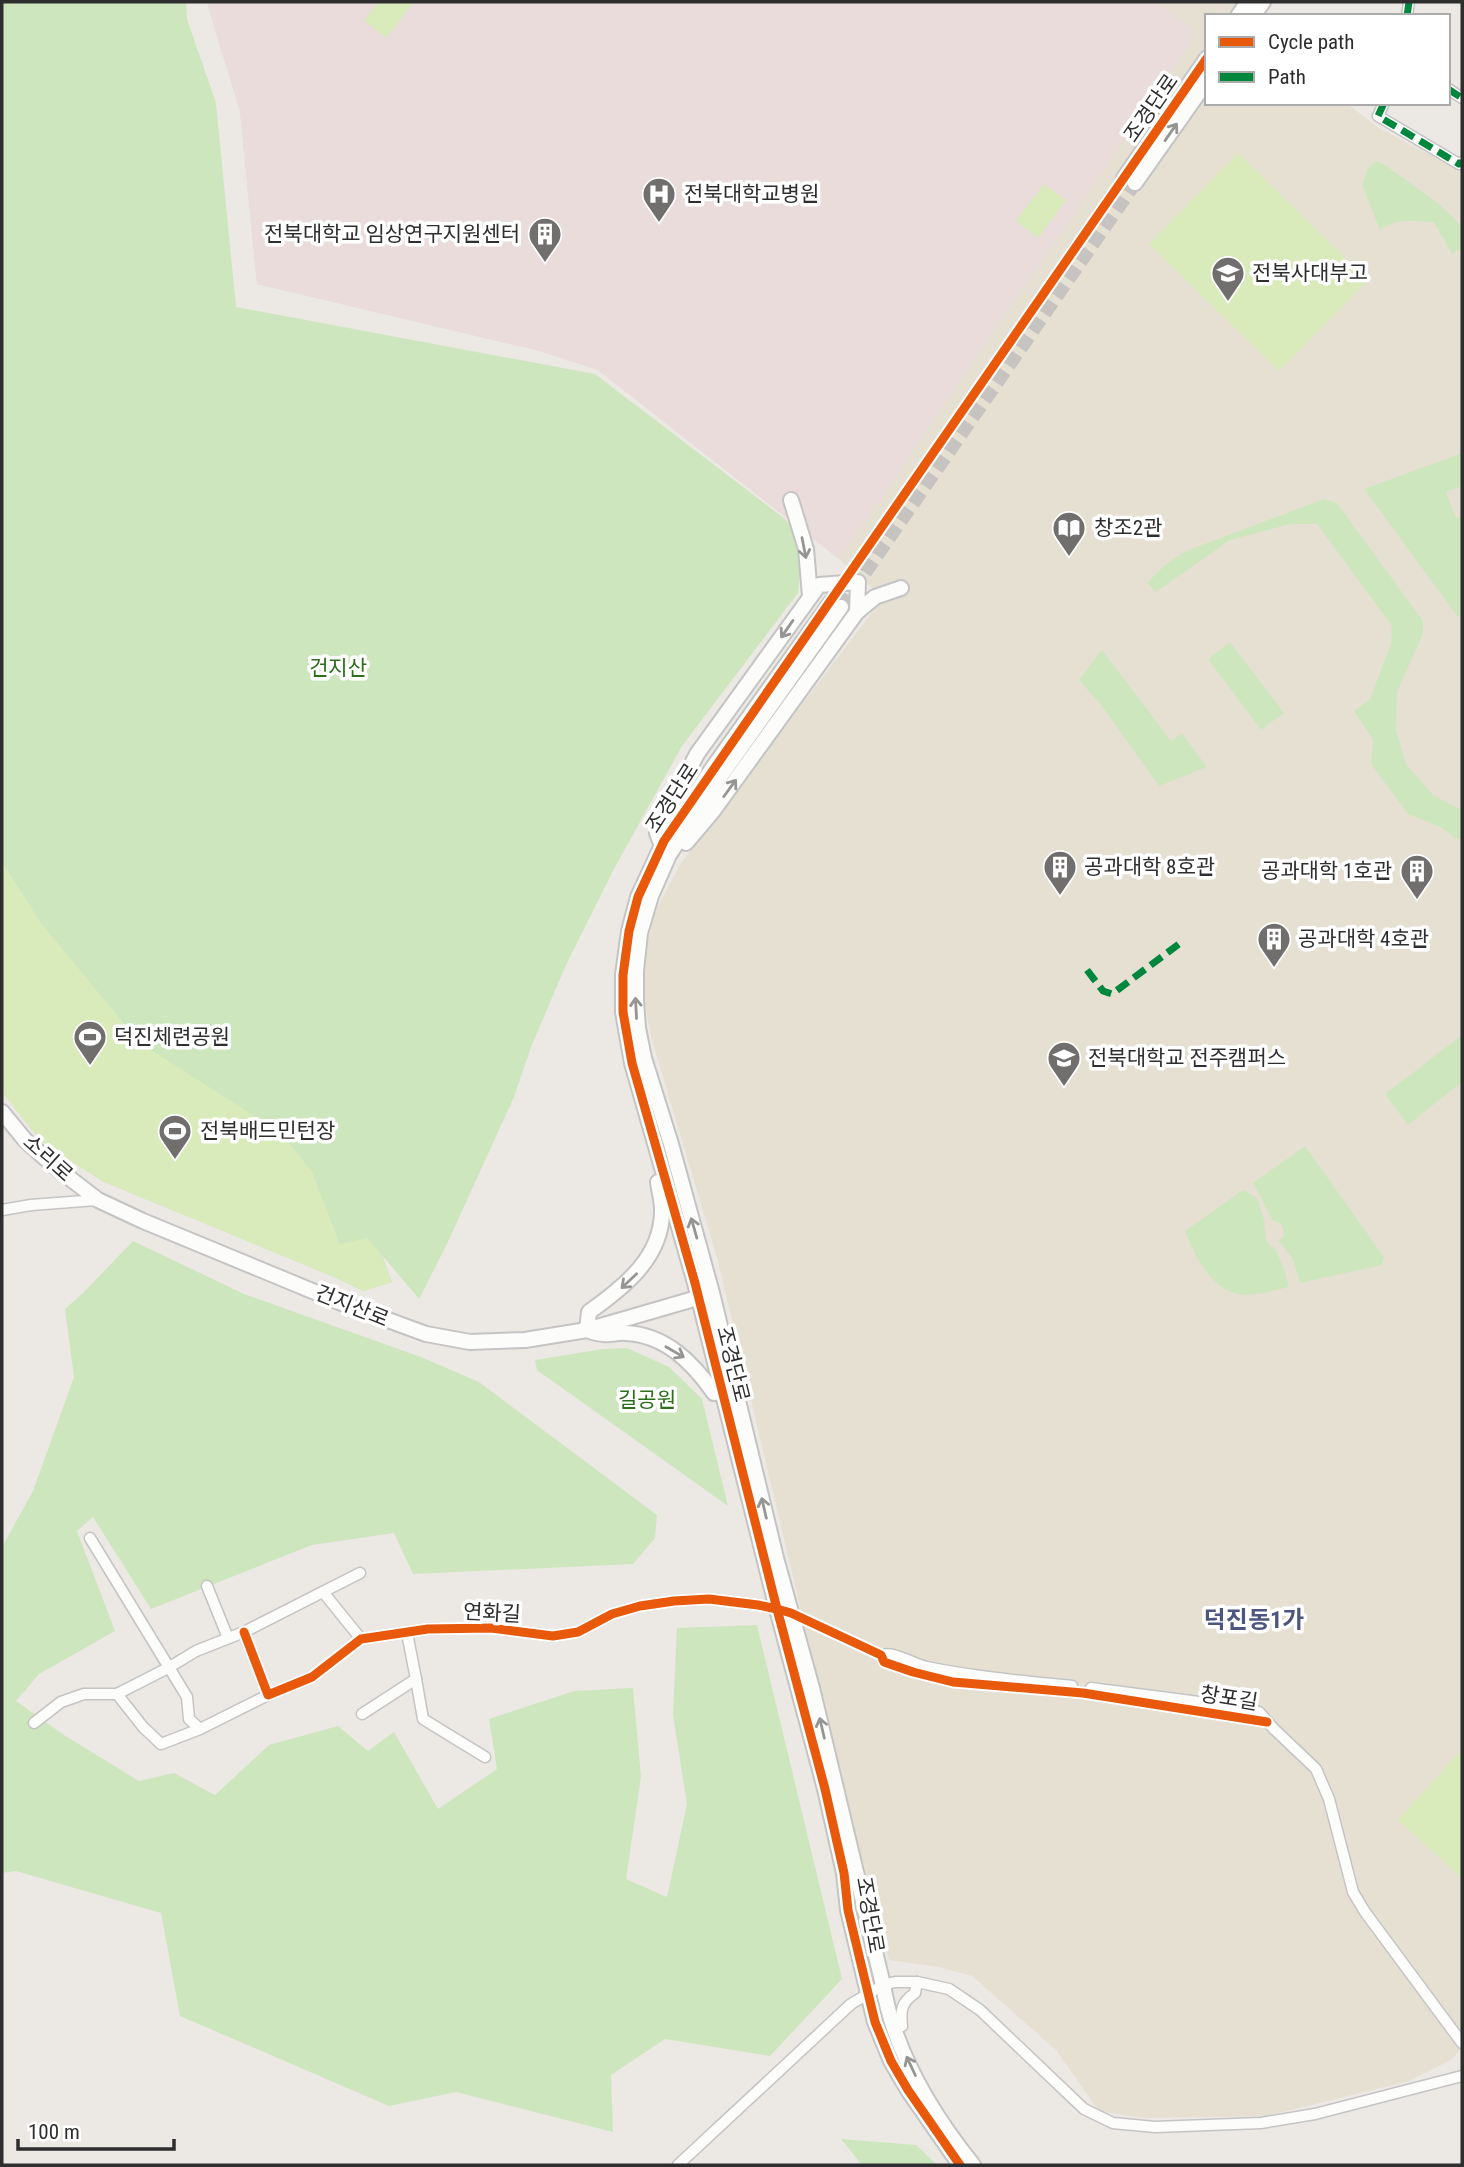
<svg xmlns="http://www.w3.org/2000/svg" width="1464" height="2167" font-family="'Roboto Condensed','Noto Sans KR',sans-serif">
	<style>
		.education { fill: #e6e0d3 }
		.medical { fill: #e9dcdb }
		.green { fill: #cee6be }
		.pitch { fill: #d9eabb }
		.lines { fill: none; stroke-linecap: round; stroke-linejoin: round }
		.secondary-tunnel { stroke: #c6c3c0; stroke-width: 14; stroke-dasharray: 14 7; stroke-linecap: butt }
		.street-casing { stroke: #c5c4c5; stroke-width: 13 }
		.secondary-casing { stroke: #c5c4c5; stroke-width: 18 }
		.street { stroke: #fcfcfb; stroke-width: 10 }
		.secondary { stroke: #fcfcfb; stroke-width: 14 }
		.quiet { stroke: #00873e; stroke-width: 7; stroke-dasharray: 14 7; stroke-linecap: butt }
		.cycleway-casing { stroke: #fff; stroke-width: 13 }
		.cycleway { stroke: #e8590c; stroke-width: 9 }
		.oneway { stroke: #959594 }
		.labels { text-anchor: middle; stroke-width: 7; stroke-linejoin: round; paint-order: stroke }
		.street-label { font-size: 21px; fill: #2e2e2e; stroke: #fff }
		.poi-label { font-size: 21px; fill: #2e2e2e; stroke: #fff; text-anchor: start }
		.park-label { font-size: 21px; fill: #2c6e1b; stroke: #fff }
		.quarter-label { font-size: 24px; font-weight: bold; fill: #4d5680; stroke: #fff }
	</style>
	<rect width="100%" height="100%" fill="#ece8e4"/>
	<path class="education" d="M 208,2 L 1246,2 L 1252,16 L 1207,16 L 1207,103 L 1346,103 L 1379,128 L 1458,170 L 1462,169 L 1462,2048 L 1451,2060 L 1409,2081 L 1266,2116 L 1142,2118 L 1099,2111 L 1056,2050 L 972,1976 L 939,1967 L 889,1960 L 840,1775 L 718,1261 L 652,1040 L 643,996 L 643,961 L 656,910 L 681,863 L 883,598 L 839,559 L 598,370 L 540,351 L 257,284 L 240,111 L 209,10 Z"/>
	<path class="medical" d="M 208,2 L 1158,2 L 1192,29 L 1193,39 L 839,559 L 598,370 L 540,351 L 257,284 L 240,111 L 209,10 Z"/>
	<g class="green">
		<path d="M 2,2 L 186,2 L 187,19 L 216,103 L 236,307 L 595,374 L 785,519 L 798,537 L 801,562 L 798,593 L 682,746 L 615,867 L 566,965 L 531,1047 L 514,1097 L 446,1246 L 419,1299 L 382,1255 L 392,1282 L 363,1291 L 334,1277 L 102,1181 L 41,1141 L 2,1092 Z"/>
		<path d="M 1376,161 L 1382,163 C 1409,183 1440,201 1462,227 L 1462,248 L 1452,254 L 1434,222 C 1412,221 1399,217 1380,230 L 1362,185 L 1368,168 Z"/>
		<path d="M 1462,453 L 1462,486 L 1446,492 L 1456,518 L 1462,516 L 1462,615 L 1458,617 L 1364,489 Z"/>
		<path d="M 1324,499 L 1337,503 L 1423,621 L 1423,634 L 1397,692 L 1396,730 L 1406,764 L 1433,795 L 1462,810 L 1462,840 L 1455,838 L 1442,828 L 1408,814 L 1371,764 L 1373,740 L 1354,711 L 1370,699 L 1391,644 L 1392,626 L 1317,524 L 1291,524 L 1230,540 L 1156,592 L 1147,583 L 1165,565 L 1186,551 Z"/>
		<path d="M 1230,642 L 1284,713 L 1261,730 L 1208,659 Z"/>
		<path d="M 1102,650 L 1171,741 L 1182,733 L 1207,767 L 1159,786 L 1102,706 L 1079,680 Z"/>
		<path d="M 1462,1035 L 1462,1082 L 1408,1125 L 1385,1094 Z"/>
		<path d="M 1305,1146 L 1384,1257 L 1382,1265 L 1300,1283 L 1293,1259 L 1278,1240 L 1283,1237 L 1284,1233 L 1281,1224 L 1273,1221 L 1253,1183 Z"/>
		<path d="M 1243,1190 L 1257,1198 L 1263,1216 L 1267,1242 L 1276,1250 L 1285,1272 L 1289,1287 C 1275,1290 1260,1295 1245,1295 C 1213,1294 1195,1257 1185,1231 Z"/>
		<path d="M 133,1241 L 244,1294 L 421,1357 L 479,1382 L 657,1515 L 655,1538 L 633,1564 L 413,1574 L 394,1533 L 312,1545 L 151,1609 L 93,1517 L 77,1531 L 115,1631 L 39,1674 L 16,1701 L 64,1735 L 139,1781 L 174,1773 L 215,1795 L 269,1745 L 338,1726 L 368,1751 L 394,1732 L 438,1809 L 497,1769 L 489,1719 L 574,1691 L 633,1688 L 641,1777 L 626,1879 L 667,1897 L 687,1804 L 673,1715 L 677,1628 L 757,1625 L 842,1979 L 770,2056 L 665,2039 L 611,2075 L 613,2132 L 456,2092 L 389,2106 L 180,2016 L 161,1913 L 16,1871 L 2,1873 L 2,1547 L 33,1491 L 74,1377 L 65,1309 L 84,1292 Z"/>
		<path d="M 627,1348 L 669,1367 L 702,1399 L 728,1506 L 537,1370 L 535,1360 L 603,1349 Z"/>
		<path d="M 841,2139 L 916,2145 L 937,2165 L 862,2165 Z"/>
	</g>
	<g class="pitch">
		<path d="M 379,2 L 414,2 L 386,38 L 364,21 Z"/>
		<path d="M 1238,153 L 1368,280 L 1279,371 L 1149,244 Z"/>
		<path d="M 1044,184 L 1066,200 L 1038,238 L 1016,221 Z"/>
		<path d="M 2,862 L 41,923 L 140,1043 L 281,1133 L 312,1172 L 340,1244 L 367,1238 L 380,1253 L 392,1282 L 363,1291 L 334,1277 L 102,1181 L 41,1141 L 2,1092 Z"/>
		<path d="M 1462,1749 L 1462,1878 L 1398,1820 Z"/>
	</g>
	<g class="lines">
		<g class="secondary-tunnel">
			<path d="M 832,601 L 1124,178"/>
			<path d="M 841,607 L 1135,183"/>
		</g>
		<defs>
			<g id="street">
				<path d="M 1407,16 L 1409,2"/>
				<path d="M 1448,89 L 1462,98"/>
				<path d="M 1384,103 L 1378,116 L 1459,164 L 1462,162"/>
				<path d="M 2,1210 L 31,1205 L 97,1200"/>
				<path d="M 90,1538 L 187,1697 L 189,1719 L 200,1729"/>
				<path d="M 207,1586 L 228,1638"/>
				<path d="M 323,1592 L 361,1639"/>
				<path d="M 244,1632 L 268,1695 L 312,1677 L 361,1639 L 428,1629 L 491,1628 L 553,1636 L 578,1632 L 612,1614 L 640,1606 L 674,1601 L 709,1599 L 758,1605 L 777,1609 L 791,1613 L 881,1655 L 884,1662 L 913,1672 L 953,1682 L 1083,1693 L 1267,1722"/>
				<path d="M 881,1655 C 896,1651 912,1664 927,1667 C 975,1677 1024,1681 1072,1686"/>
				<path d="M 416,1679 L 423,1719 L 485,1757"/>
				<path d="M 1091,1688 L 1245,1708 L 1259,1712 L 1274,1729 L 1316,1769 L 1329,1799 L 1353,1892 L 1365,1912 L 1462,2043"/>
				<path d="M 117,1694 L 168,1668 L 196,1651 L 244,1632 L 360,1573"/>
				<path d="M 362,1714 L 416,1679 L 407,1633"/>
				<path d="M 34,1723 L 61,1702 L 84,1694 L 117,1694 L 143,1727 L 161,1744 L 200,1729 L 268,1695"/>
				<path d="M 894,2030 L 902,2026 C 900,2010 902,2002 915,1993 L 917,1982"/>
				<path d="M 678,2165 L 851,2004 L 883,1985 L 895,1982 L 917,1982 L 949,1989 L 980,2010 L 1084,2109 L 1113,2123 L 1155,2127 L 1261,2123 L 1315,2114 L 1462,2076"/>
			</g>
			<g id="secondary">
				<path d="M 1238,16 L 1248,2"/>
				<path d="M 1253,16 L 1263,2"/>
				<path d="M 1124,178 L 1207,58"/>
				<path d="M 1135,183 L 1207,81"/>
				<path d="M 791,500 L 806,549 L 810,596"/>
				<path d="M 832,601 L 714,766 L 664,841 L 638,897 L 629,931 L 623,975 L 623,1012 L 632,1063 L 695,1283 L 777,1609 L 825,1789 L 844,1873 L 848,1910 L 875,2022 L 891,2061 L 908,2090 L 960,2165"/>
				<path d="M 841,607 L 720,777 L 669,855 L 651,896 L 640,933 L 636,971 L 636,1001 L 638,1028 L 644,1058 L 671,1144 L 712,1293 L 776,1558 L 812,1688 L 883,1985 C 894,2051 932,2114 973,2165"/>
				<path d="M 686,843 L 713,811 L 857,612 L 875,597 L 901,588"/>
				<path d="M 662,846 L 657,833 L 697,754 L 819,585 L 858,582 L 857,612"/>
				<path d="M 2,1112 L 25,1140 L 54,1166 L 98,1200 L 143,1221 L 339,1302 L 426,1334 L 470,1342 L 525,1340 L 587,1330 L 704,1296"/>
				<path d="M 658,1182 C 659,1191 662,1200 662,1209 C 663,1257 624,1287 589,1312 L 587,1330 C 592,1332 598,1334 604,1334 C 611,1335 618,1332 626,1333 C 666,1335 693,1363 714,1393 L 722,1391"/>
			</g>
		</defs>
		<use href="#street" class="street-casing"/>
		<use href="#secondary" class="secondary-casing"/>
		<use href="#street" class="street"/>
		<use href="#secondary" class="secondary"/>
		<g class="quiet">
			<path d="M 1407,16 L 1409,2"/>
			<path d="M 1448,89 L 1462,98"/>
			<path d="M 1384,103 L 1378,116 L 1459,164 L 1462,162"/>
			<path d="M 1087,970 L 1103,991 L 1112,994 L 1183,941"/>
		</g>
		<defs>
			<g id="cycleway">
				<path d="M 244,1632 L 268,1695 L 312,1677 L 361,1639 L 428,1629 L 491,1628 L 553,1636 L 578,1632 L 612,1614 L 640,1606 L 674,1601 L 709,1599 L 758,1605 L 777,1609 L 791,1613 L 881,1655 L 884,1662 L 913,1672 L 953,1682 L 1083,1693 L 1267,1722"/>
				<path d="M 960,2165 L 908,2090 L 891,2061 L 875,2022 L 848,1910 L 844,1873 L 825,1789 L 777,1609 L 695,1283 L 632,1063 L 623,1012 L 623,975 L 629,931 L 638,897 L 664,841 L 1207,58"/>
			</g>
		</defs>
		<use href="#cycleway" class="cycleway-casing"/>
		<use href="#cycleway" class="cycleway"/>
	</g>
	<defs><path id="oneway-shaft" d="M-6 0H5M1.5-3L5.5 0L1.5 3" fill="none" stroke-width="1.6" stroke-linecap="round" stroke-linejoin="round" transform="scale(1.75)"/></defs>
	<g class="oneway">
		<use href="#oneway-shaft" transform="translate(1171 132) rotate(-55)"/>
		<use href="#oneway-shaft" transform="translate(804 548) rotate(79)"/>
		<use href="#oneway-shaft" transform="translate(787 629) rotate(125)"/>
		<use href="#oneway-shaft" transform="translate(730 788) rotate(-54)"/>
		<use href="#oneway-shaft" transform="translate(636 1008) rotate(-93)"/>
		<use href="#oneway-shaft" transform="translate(694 1228) rotate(-106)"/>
		<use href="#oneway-shaft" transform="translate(629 1281) rotate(137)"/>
		<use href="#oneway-shaft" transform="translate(675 1352) rotate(30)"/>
		<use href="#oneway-shaft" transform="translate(764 1508) rotate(-103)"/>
		<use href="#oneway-shaft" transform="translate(822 1728) rotate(-103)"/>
		<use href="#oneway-shaft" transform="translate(911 2066) rotate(-115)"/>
	</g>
	<defs>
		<symbol id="hospital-pin" viewBox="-11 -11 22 30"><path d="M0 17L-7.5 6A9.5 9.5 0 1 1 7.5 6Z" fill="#706f6e" stroke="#fff"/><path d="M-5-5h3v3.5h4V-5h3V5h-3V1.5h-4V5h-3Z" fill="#fff"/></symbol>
		<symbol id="building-pin" viewBox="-11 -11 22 30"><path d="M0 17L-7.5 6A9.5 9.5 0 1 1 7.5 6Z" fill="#706f6e" stroke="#fff"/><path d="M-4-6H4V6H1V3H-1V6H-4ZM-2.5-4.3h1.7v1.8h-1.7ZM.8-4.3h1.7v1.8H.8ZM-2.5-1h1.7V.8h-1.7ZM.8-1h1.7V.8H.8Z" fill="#fff"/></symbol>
		<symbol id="school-pin" viewBox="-11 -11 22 30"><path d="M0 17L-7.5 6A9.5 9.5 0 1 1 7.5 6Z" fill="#706f6e" stroke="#fff"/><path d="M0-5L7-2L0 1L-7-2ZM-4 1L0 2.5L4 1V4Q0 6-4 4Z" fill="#fff"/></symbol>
		<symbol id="library-pin" viewBox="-11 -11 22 30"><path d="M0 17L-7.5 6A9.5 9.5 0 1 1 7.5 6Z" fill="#706f6e" stroke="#fff"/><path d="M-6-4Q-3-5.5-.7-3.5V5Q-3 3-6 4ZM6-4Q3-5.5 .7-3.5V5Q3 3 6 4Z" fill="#fff"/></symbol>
		<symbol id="stadium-pin" viewBox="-11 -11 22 30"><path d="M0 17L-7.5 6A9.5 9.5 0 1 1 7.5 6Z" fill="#706f6e" stroke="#fff"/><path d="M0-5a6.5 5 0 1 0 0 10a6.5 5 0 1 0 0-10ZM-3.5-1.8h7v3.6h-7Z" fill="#fff"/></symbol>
		<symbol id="university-pin" viewBox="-11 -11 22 30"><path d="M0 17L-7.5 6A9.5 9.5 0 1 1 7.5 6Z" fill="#706f6e" stroke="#fff"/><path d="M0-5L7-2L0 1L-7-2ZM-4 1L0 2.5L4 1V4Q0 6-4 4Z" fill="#fff"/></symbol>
	</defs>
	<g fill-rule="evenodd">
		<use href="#hospital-pin" x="640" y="175" width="38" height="52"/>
		<use href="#building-pin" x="526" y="215" width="38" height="52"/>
		<use href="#school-pin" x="1209" y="254" width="38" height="52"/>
		<use href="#library-pin" x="1050" y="509" width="38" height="52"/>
		<use href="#building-pin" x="1041" y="848" width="38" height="52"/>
		<use href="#building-pin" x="1398" y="852" width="38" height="52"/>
		<use href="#building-pin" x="1255" y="920" width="38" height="52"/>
		<use href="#stadium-pin" x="71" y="1018" width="38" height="52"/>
		<use href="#university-pin" x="1045" y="1039" width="38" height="52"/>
		<use href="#stadium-pin" x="156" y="1112" width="38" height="52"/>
	</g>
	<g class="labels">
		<g class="street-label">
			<text transform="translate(1151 108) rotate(-55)" y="7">조경단로</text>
			<text transform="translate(672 798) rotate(-57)" y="7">조경단로</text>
			<text transform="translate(48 1158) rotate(42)" y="7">소리로</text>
			<text transform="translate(352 1306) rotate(22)" y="7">건지산로</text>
			<text transform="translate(733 1364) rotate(76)" y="7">조경단로</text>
			<text transform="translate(492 1613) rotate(3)" y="7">연화길</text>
			<text transform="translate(1229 1698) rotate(9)" y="7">창포길</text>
			<text transform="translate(870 1915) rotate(80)" y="7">조경단로</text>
		</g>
		<g class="poi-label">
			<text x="684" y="201">전북대학교병원</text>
			<text x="520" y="241" text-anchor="end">전북대학교 임상연구지원센터</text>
			<text x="1252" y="280">전북사대부고</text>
			<text x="1094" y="535">창조2관</text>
			<text x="1084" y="874">공과대학 8호관</text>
			<text x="1392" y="878" text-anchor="end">공과대학 1호관</text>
			<text x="1298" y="946">공과대학 4호관</text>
			<text x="114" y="1044">덕진체련공원</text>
			<text x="1088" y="1065">전북대학교 전주캠퍼스</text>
			<text x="200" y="1138">전북배드민턴장</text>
		</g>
		<g class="park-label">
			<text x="338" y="675">건지산</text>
			<text x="647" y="1407">길공원</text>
		</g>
		<g class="quarter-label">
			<text x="1254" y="1628">덕진동1가</text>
		</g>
	</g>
	<rect width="1464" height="2167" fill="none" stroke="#2e2e2e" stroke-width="7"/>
	<rect x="1205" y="14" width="245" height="91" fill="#ffffff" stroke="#ababab" stroke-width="2"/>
	<rect x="1219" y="37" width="35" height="10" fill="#e8590c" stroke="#ababab" stroke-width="2"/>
	<text x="1268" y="49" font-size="21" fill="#2e2e2e">Cycle path</text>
	<rect x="1219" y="72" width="35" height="10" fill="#00873e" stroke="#ababab" stroke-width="2"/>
	<text x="1268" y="84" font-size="21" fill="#2e2e2e">Path</text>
	<path d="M18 2139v10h156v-10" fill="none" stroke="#2e2e2e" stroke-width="3.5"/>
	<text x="28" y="2139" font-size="21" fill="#2e2e2e" stroke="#ffffff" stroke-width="5" paint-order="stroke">100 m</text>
</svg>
